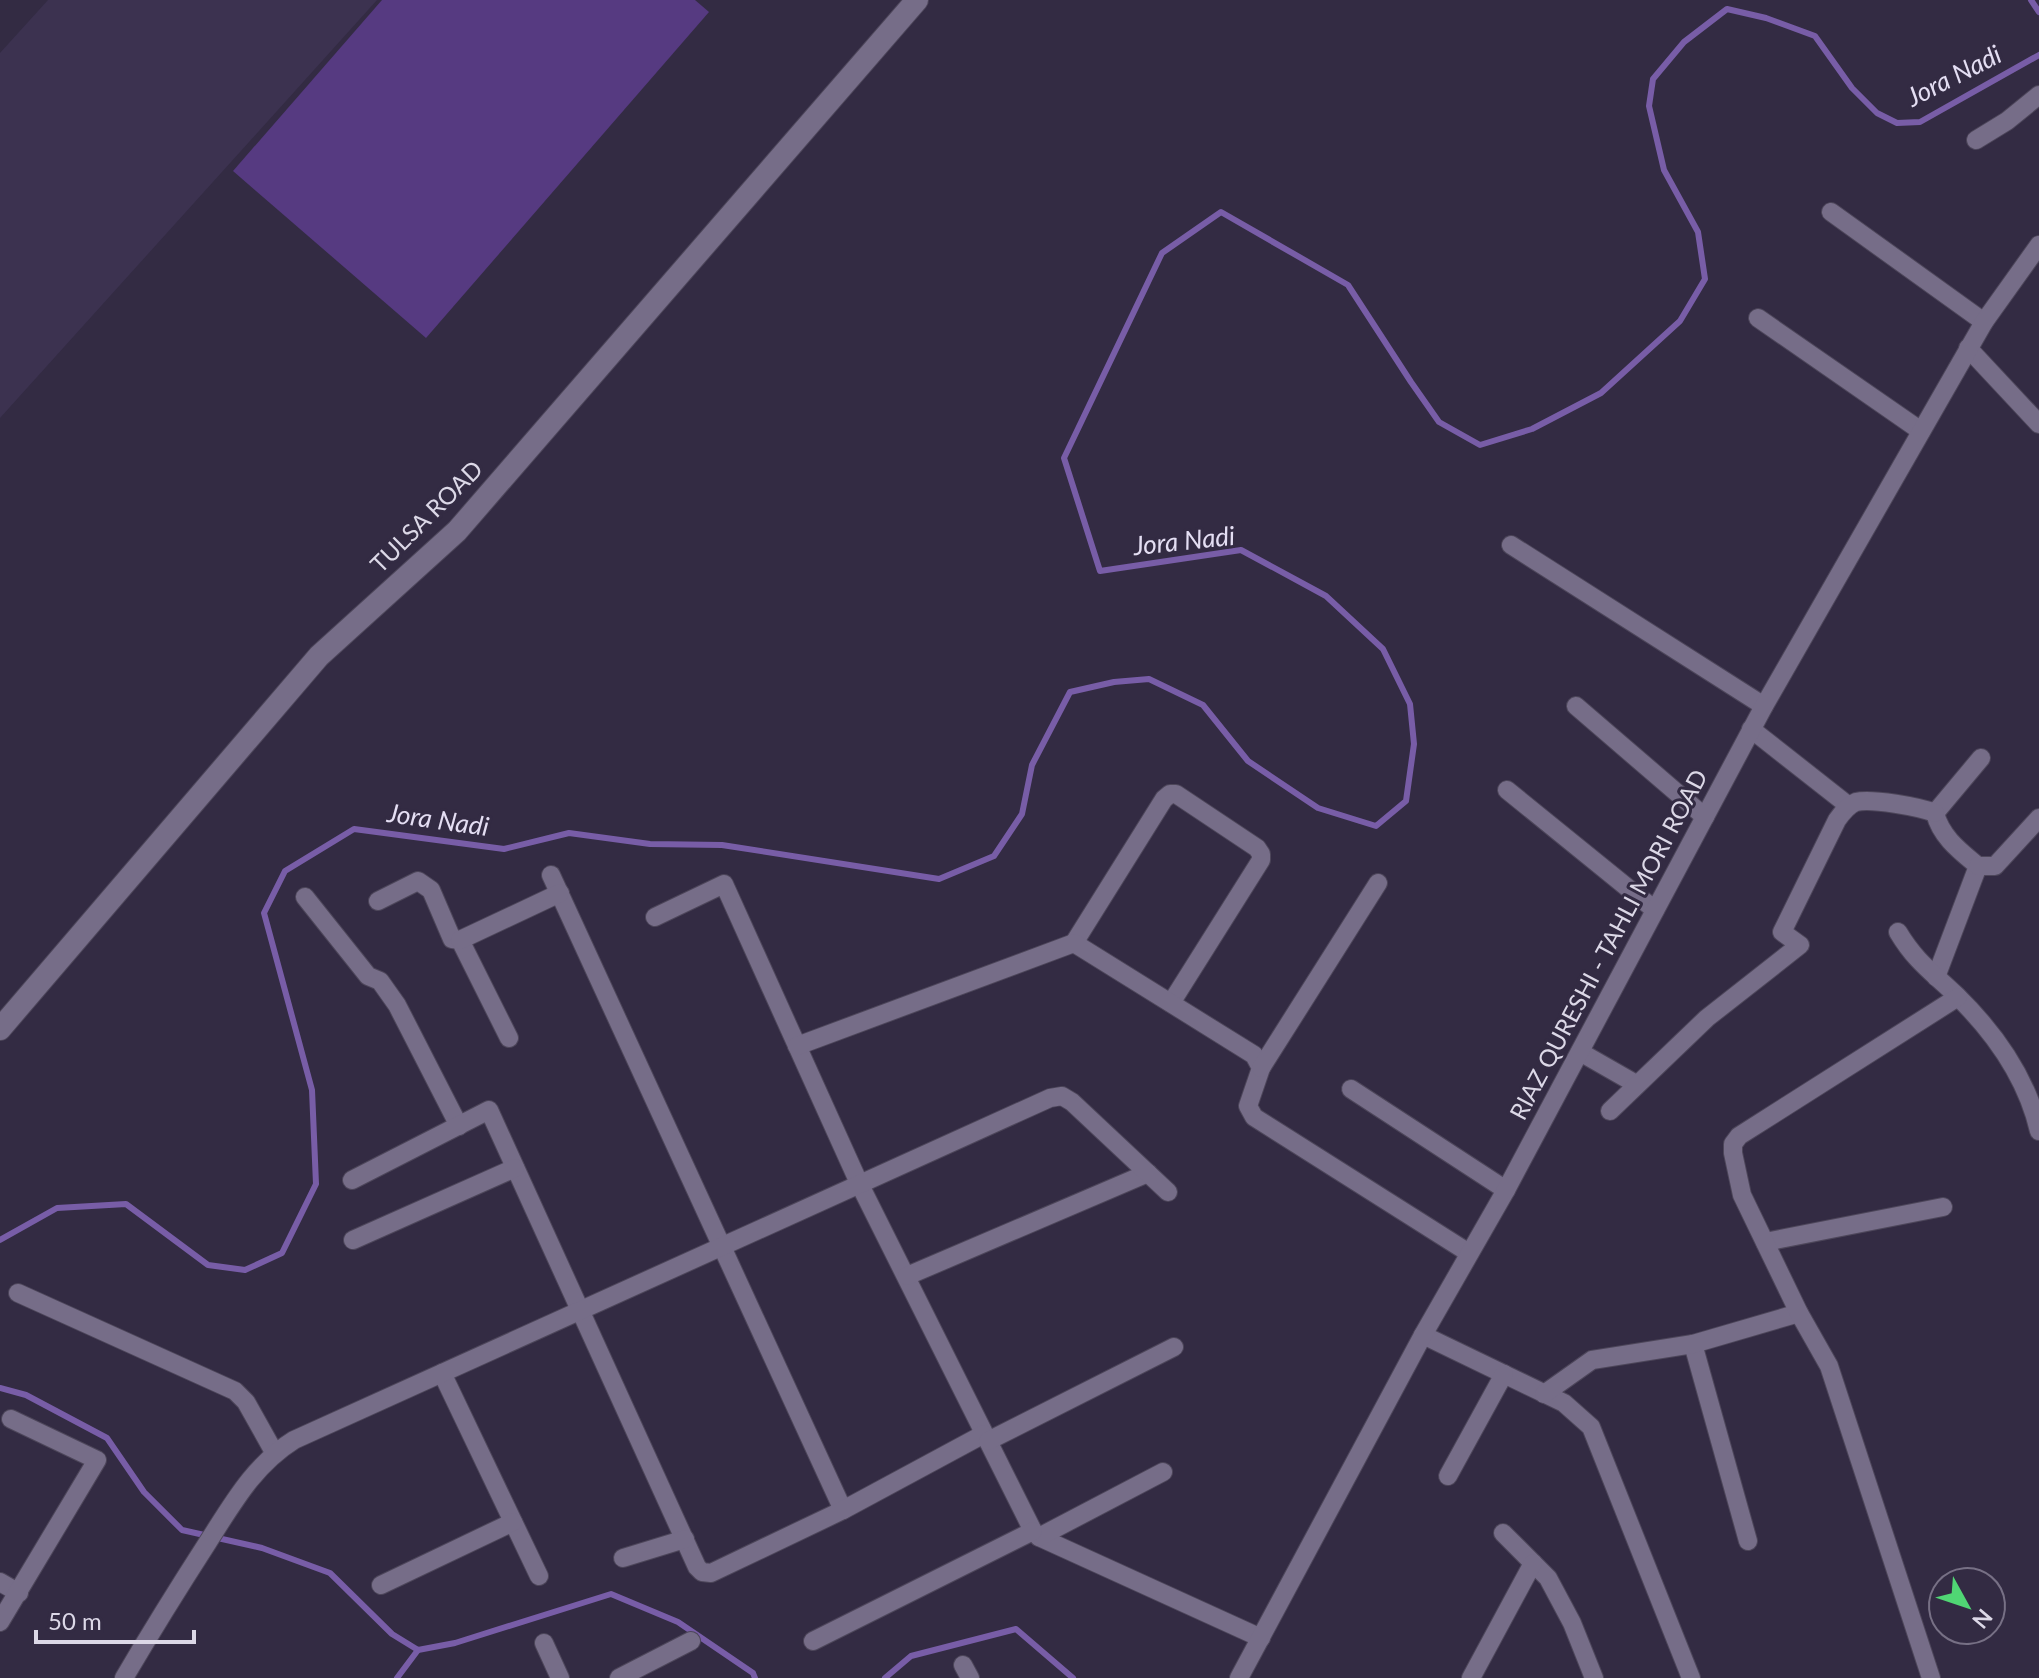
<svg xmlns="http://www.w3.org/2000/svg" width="2039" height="1678" font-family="Lato,sans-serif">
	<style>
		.built { fill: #3c3250 }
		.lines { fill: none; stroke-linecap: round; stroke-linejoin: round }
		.stream { stroke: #785da7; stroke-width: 6 }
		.building { fill: #563a81 }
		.minor-casing { stroke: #4d465a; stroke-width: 20 }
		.tertiary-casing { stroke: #4d465a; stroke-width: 24 }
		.minor { stroke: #766d88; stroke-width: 18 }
		.tertiary { stroke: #766d88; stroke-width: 22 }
		.labels { text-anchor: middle; stroke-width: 6; stroke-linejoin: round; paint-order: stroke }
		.street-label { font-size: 24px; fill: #dcd8e7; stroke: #332b43 }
		.water-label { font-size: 26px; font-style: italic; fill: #e4def3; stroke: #332b43 }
	</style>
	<rect width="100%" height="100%" fill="#332b43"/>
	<path class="built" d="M 48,0 L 377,0 L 0,418 L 0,53 Z"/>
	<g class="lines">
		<g class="stream">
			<path d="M 2031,0 L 2039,12"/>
			<path d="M 0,1240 L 57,1208 L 126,1204 L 208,1265 L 245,1270 L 282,1253 L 316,1184 L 312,1090 L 264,913 L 285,871 L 354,829 L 504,849 L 569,833 L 650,844 L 722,845 L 939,879 L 994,856 L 1022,814 L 1032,765 L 1070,692 L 1114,682 L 1149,679 L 1203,705 L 1248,761 L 1318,808 L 1376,826 L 1406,801 L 1414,744 L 1410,704 L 1383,649 L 1326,596 L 1241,550 L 1100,571 L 1064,458 L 1162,253 L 1221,212 L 1348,285 L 1411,382 L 1439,422 L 1480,445 L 1532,429 L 1601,393 L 1680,321 L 1705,279 L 1698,232 L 1664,170 L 1649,106 L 1653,79 L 1684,42 L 1727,9 L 1766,18 L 1815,36 L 1852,88 L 1877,113 L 1897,123 L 1920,122 L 2039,55"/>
			<path d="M 0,1388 L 26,1395 L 107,1438 L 144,1492 L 182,1530 L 262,1548 L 330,1573 L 392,1634 L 418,1650 L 455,1643 L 611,1594 L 678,1622 L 753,1673 L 755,1678"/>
			<path d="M 397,1678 L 418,1650"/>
			<path d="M 885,1678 L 911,1656 L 1016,1629 L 1073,1678"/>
		</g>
	</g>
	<path class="building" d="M 382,0 L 695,0 L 709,12 L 426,338 L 233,171 Z"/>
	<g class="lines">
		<defs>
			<g id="minor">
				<path d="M 1976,140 L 2007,121 L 2039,95"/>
				<path d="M 1831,212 L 1984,322"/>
				<path d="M 1758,318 L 1921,431"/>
				<path d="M 1968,348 L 2039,424"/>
				<path d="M 1511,545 L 1764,706"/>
				<path d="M 1576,706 L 1705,817"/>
				<path d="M 1751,729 L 1849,806"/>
				<path d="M 1507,790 L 1655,910"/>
				<path d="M 1935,813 C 1941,837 1960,851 1978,866 L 1936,977"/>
				<path d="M 1935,813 L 1981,758"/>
				<path d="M 1978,866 L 1995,866 L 2039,818"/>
				<path d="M 551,875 L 843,1510"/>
				<path d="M 305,897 L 368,976 L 380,981 L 397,1005 L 459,1126"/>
				<path d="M 378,901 L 418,881 L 431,890 L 452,939 L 460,940 L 509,1038"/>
				<path d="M 655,917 L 724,884 L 859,1183 L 1033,1531 L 1039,1537 L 1261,1638"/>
				<path d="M 1898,932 C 1916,962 1932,972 1956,995 C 1995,1033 2027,1079 2039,1131"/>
				<path d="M 460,940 L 560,893"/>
				<path d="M 1074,943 L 1164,799 L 1170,794 L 1176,794 L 1257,848 L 1261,854 L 1261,860 L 1171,1003"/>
				<path d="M 797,1046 L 1074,943 L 1254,1055 L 1261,1068 L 1248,1106 L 1254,1117 L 1469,1253"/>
				<path d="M 1580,1052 L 1636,1084"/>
				<path d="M 1261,1068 L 1378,883"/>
				<path d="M 1351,1089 L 1506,1190"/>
				<path d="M 1610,1111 L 1707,1018 L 1800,945 L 1782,932 L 1837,820 C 1842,813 1848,805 1856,802 C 1871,798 1920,807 1935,813"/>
				<path d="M 352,1180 L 489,1110 L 697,1567 L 702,1572 L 711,1573 L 843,1510 L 984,1434"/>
				<path d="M 353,1240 L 515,1168"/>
				<path d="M 1765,1242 L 1943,1207"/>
				<path d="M 907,1276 L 1148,1173"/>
				<path d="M 18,1293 L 235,1391 L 246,1402 L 274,1452"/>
				<path d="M 1423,1335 L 1564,1403 L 1591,1427 L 1691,1678"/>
				<path d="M 1693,1344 L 1748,1541"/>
				<path d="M 442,1373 L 539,1576"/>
				<path d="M 1544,1394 L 1592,1360 L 1693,1344 L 1799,1313"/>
				<path d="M 988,1441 L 1174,1347"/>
				<path d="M 1448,1476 L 1504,1374"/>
				<path d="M 1503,1533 L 1548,1578 L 1572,1623 L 1594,1678"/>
				<path d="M 1039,1537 L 1163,1472"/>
				<path d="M 623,1558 L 685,1539"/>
				<path d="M 0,1582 L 19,1593"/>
				<path d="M 381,1585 L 513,1522"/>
				<path d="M 0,1622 L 97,1460 L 11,1419"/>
				<path d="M 813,1641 L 1033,1531"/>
				<path d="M 544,1643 L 560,1678"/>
				<path d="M 963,1665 L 970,1678"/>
				<path d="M 124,1678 C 151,1632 179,1587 208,1542 C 233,1503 254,1465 294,1440 L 1050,1098 L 1062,1096 L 1072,1102 L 1168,1192"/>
				<path d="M 619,1678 L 691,1641"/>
				<path d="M 1239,1678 L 1423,1335 L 1506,1190 L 1764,706 L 1984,322 L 2039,245"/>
				<path d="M 1471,1678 L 1533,1563"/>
				<path d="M 1931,1678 L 1829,1366 L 1799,1313 L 1742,1195 L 1733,1153 L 1733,1144 L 1739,1136 L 1958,997"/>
			</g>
			<path id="tertiary" d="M 0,1029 L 319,656 L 457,531 L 917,0"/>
		</defs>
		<use href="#minor" class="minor-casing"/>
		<use href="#tertiary" class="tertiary-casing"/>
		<use href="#minor" class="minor"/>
		<use href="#tertiary" class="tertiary"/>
	</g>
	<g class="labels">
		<g class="street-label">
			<text transform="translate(427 517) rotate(-45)" y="8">TULSA ROAD</text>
			<text transform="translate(1609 945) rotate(-62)" y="8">RIAZ QURESHI - TAHLI MORI ROAD</text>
		</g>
		<g class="water-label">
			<text transform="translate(1954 76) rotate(-27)" y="9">Jora Nadi</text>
			<text transform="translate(1184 541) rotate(-6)" y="9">Jora Nadi</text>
			<text transform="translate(438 820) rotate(8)" y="9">Jora Nadi</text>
		</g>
	</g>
	<g transform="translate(1967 1606) rotate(130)"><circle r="38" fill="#332b43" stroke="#777085" stroke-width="2"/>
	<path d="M0-6L14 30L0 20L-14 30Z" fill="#50d674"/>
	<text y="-12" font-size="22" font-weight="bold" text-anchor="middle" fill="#dcd8e7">N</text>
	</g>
	<path d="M36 1630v12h158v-12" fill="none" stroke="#dcd8e7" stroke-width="4"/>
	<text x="48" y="1630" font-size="24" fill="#dcd8e7" stroke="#332b43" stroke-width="6" paint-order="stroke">50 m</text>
</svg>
